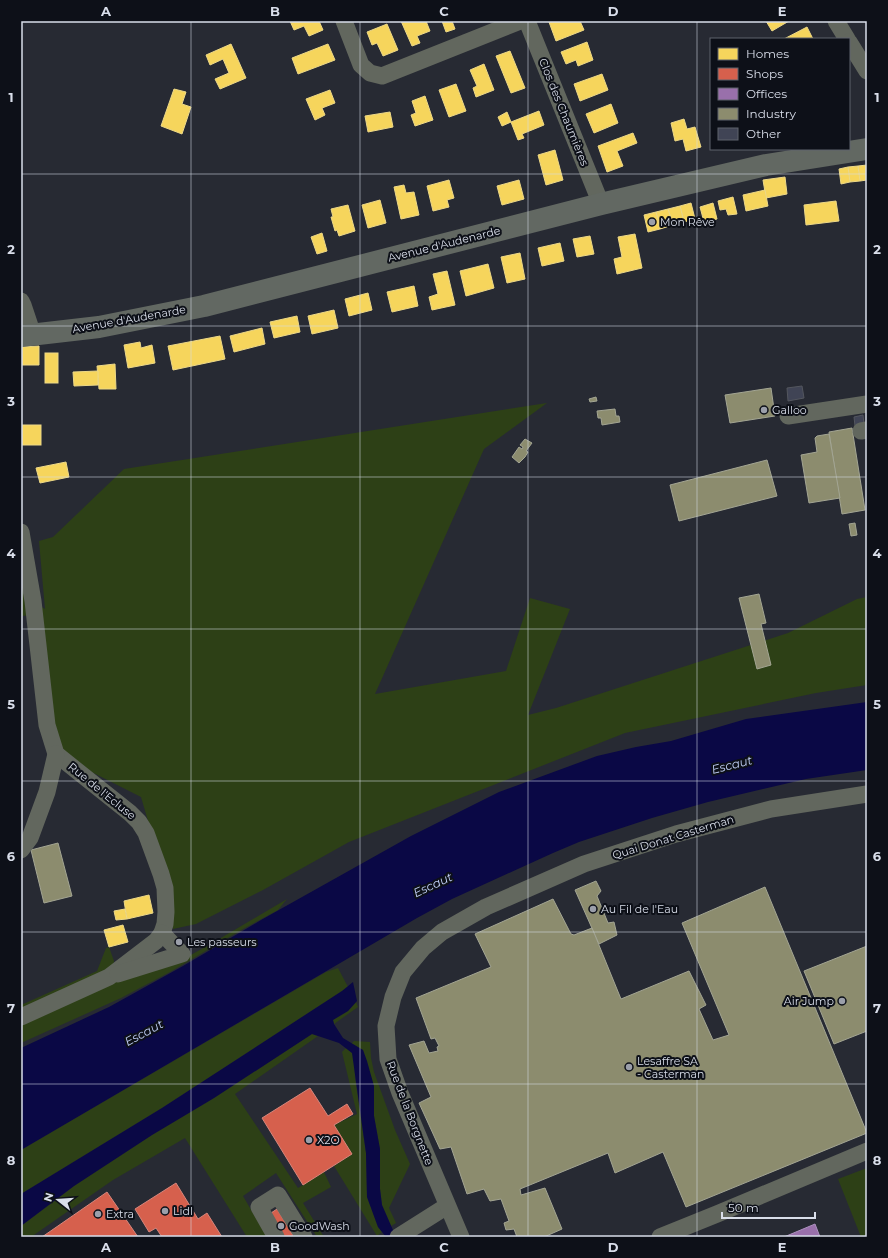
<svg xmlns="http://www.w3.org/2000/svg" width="888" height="1258" font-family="Montserrat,sans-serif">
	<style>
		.green { fill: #2d4016 }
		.water { fill: #0a0845 }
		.homes { fill: #f6d55c; stroke: #edd887 }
		.shops { fill: #d6604d; stroke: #d7867c }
		.offices { fill: #9970ab; stroke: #ac91be }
		.industry { fill: #8c8c6e; stroke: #a3a593 }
		.building { fill: #404455; stroke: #53565e }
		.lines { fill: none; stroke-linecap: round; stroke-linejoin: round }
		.minor { stroke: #62675e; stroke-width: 17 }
		.major { stroke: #626862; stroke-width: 22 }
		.grid { fill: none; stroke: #d9deea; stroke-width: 1; stroke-opacity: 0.55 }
		.poi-dot { fill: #9b9faa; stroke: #0d1018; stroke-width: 1.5 }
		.labels { text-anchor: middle; stroke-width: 4; stroke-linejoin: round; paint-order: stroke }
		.street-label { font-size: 11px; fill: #d9deea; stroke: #0d1018 }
		.poi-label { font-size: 11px; fill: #d9deea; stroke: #0d1018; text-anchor: start }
		.water-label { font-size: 12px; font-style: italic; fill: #c1cff7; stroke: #0d1018 }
		.neatline { fill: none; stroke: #d9deea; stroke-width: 1.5 }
		.grid-label { font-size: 13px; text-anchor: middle; font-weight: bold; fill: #d9deea }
	</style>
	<rect width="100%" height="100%" fill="#272a33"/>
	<g class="green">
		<path d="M 547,403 L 484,449 L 375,694 L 506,671 L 530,598 L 570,609 L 528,715 L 556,708 L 788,633 L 857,599 L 867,597 L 867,685 L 816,693 L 625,733 L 349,842 L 263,890 L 196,924 L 173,929 L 171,899 L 141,797 L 56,754 L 33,601 L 45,609 L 39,541 L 53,537 L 124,469 Z"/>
		<path d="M 21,533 L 35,615 L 21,616 Z"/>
		<path d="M 287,899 L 278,910 L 243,929 L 170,972 L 121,998 L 21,1043 L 21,1005 L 97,971 L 106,948 L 109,947 L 114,961 L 111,976 L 187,957 L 209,945 Z"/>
		<path d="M 338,968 L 348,987 L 342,991 L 162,1108 L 21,1194 L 21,1150 L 326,972 Z"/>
		<path d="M 356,1002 L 358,1007 L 334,1024 L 333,1020 L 348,1011 Z"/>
		<path d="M 312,1034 L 318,1036 L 235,1094 L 298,1188 L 324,1172 L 331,1187 L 303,1203 L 324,1237 L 317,1237 L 276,1173 L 243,1196 L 267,1237 L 247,1237 L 185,1138 L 113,1180 L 31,1237 L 21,1237 L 21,1226 L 74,1186 L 152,1135 L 214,1098 Z"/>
		<path d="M 354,1041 L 370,1042 L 371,1058 L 374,1072 L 395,1130 L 410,1164 L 389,1208 L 396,1223 L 391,1226 L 382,1205 L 380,1189 L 380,1149 L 374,1116 L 374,1102 L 363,1050 L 351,1044 Z"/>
		<path d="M 346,1048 L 352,1053 L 354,1057 L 355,1078 L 366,1153 L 367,1197 L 378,1227 L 382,1232 L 377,1236 L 334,1166 L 352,1154 L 334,1125 L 357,1114 L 342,1052 Z"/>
		<path d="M 867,1168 L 867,1237 L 861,1237 L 838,1179 Z"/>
	</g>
	<g class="water">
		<path d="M 867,702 L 867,770 L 806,779 L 708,802 L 652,818 L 579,842 L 553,853 L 452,899 L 417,918 L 21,1150 L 21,1048 L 109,1007 L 183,966 L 261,920 L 411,836 L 499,792 L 597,756 L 636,747 L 671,741 L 746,719 Z"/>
		<path d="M 353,982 L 357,1001 L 348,1011 L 333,1020 L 334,1024 L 343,1038 L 363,1050 L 367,1061 L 374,1086 L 374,1116 L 380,1149 L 380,1189 L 382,1205 L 396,1237 L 386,1237 L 378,1227 L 367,1197 L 366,1153 L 352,1053 L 339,1043 L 312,1034 L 214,1098 L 152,1135 L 74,1186 L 21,1226 L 21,1194 L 162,1108 L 342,991 Z"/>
	</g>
	<g class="homes">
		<path d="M 290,21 L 319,21 L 323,30 L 309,36 L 304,26 L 294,30 Z"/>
		<path d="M 401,21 L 426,21 L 430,31 L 417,36 L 420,43 L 412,46 Z"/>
		<path d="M 442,21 L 452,21 L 455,29 L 446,32 Z"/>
		<path d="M 550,21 L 580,21 L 584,30 L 556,41 L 549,22 Z"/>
		<path d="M 766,21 L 789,21 L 772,31 Z"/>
		<path d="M 387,24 L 398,50 L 383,56 L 377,43 L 372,45 L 367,32 Z"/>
		<path d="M 807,27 L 813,39 L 784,39 Z"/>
		<path d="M 587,42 L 593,60 L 578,66 L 576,60 L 566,64 L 561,52 Z"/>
		<path d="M 231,44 L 246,78 L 220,89 L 215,79 L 229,73 L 223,59 L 210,65 L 206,55 Z"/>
		<path d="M 328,44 L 335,60 L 298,74 L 292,58 Z"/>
		<path d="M 510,51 L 525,88 L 511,93 L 496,56 Z"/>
		<path d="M 484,64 L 494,90 L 476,97 L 473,88 L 477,86 L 470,70 Z"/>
		<path d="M 602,74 L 608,90 L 580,101 L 574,84 Z"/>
		<path d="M 456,84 L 466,111 L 449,117 L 439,90 Z"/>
		<path d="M 174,89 L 186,92 L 182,104 L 191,107 L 182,134 L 161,126 Z"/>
		<path d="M 330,90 L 335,103 L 322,108 L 325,115 L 315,120 L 306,99 Z"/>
		<path d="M 425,96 L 433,120 L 415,126 L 411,115 L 416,113 L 412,101 Z"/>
		<path d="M 611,104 L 618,123 L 594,133 L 586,114 Z"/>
		<path d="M 539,111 L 544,125 L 522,134 L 524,138 L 518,140 L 511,122 Z"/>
		<path d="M 390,112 L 393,127 L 368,132 L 365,116 Z"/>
		<path d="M 507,112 L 511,122 L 502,126 L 498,117 Z"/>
		<path d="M 684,119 L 687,129 L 695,127 L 701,147 L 686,151 L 683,139 L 675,141 L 671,123 Z"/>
		<path d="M 633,133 L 637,143 L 617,151 L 623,166 L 607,172 L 598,146 Z"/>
		<path d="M 555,150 L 563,180 L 546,185 L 538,155 Z"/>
		<path d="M 867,165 L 867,180 L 860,181 L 858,166 Z"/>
		<path d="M 858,166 L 860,181 L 850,182 L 848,167 Z"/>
		<path d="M 848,167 L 850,182 L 841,184 L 839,169 Z"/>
		<path d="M 785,177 L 787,194 L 766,198 L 763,180 Z"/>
		<path d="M 449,180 L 454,198 L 447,200 L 449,207 L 433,211 L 427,186 Z"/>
		<path d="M 519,180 L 524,199 L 502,205 L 497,186 Z"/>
		<path d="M 404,185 L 406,193 L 414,192 L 419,215 L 401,219 L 394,187 Z"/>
		<path d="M 765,190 L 768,206 L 746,211 L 743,195 Z"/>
		<path d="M 733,197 L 737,214 L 728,215 L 726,209 L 720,210 L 718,201 Z"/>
		<path d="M 380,200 L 386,223 L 368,228 L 362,205 Z"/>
		<path d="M 836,201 L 839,221 L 806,225 L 804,205 Z"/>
		<path d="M 691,203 L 695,219 L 684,222 L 680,206 Z"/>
		<path d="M 713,203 L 717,219 L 704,222 L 700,207 Z"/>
		<path d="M 348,205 L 355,231 L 339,236 L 337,230 L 335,231 L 331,217 L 333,217 L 331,209 Z"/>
		<path d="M 680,206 L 684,222 L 673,225 L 668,209 Z"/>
		<path d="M 668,209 L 673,225 L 660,229 L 656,212 Z"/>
		<path d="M 656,212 L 660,229 L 648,232 L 644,215 Z"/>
		<path d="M 322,233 L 327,251 L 317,254 L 311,237 Z"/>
		<path d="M 635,234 L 642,268 L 617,274 L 614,259 L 622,257 L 618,237 Z"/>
		<path d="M 590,236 L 594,254 L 577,257 L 573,239 Z"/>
		<path d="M 560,243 L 564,261 L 542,266 L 538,248 Z"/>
		<path d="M 520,253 L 525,279 L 507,283 L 501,257 Z"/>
		<path d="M 488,264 L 494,288 L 466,296 L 460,271 Z"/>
		<path d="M 447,271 L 455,305 L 432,310 L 429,297 L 438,294 L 433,274 Z"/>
		<path d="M 414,286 L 418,306 L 392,312 L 387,292 Z"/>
		<path d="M 368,293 L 372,310 L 349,316 L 345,299 Z"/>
		<path d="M 334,310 L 338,328 L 312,334 L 308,316 Z"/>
		<path d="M 297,316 L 300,332 L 274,338 L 270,322 Z"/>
		<path d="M 262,328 L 265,344 L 234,352 L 230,336 Z"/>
		<path d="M 220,336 L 225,359 L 173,370 L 168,346 Z"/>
		<path d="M 140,342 L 141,348 L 152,345 L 155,363 L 128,368 L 124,345 Z"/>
		<path d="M 39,346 L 39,365 L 21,365 L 21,347 Z"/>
		<rect x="45" y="353" width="13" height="30"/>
		<path d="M 115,364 L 116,389 L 99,389 L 97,366 Z"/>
		<path d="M 98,371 L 98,385 L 74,386 L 73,372 Z"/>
		<rect x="21" y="425" width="20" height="20"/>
		<path d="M 66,462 L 69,477 L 40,483 L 36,468 Z"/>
		<path d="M 149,895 L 153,913 L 127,919 L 124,901 Z"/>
		<path d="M 125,909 L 127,919 L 116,920 L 114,911 Z"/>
		<path d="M 123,925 L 128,942 L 109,947 L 104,930 Z"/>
	</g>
	<g class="shops">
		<path d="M 310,1088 L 328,1116 L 347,1104 L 353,1114 L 334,1125 L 352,1154 L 303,1185 L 262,1118 Z"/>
		<path d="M 176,1183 L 198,1219 L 207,1213 L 222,1237 L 162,1237 L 156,1228 L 149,1232 L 135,1209 Z"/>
		<path d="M 107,1192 L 138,1237 L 42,1237 Z"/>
		<path d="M 277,1209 L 294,1237 L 282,1237 L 268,1215 Z"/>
	</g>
	<path class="offices" d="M 815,1224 L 820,1237 L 784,1237 Z"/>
	<g class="industry">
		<path d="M 771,388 L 775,416 L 730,423 L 725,395 Z"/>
		<path d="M 596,397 L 597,401 L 590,402 L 589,399 Z"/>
		<path d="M 615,409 L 616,416 L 619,416 L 620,422 L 602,425 L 601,418 L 598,418 L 597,411 Z"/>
		<path d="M 852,428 L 865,510 L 842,514 L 829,432 Z"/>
		<path d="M 829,434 L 840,498 L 809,503 L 801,455 L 817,452 L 815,438 L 817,436 Z"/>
		<path d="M 525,439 L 532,443 L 526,451 L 528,452 L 525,457 L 519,463 L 512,457 L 519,447 L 522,449 L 523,447 L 520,445 Z"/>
		<path d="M 767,460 L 777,496 L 679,521 L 670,485 Z"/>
		<path d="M 855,523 L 857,535 L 851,536 L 849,524 Z"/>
		<path d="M 759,594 L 766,623 L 761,624 L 771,665 L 757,669 L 739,598 Z"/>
		<path d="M 58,843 L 72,896 L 44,903 L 31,850 Z"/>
		<path d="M 596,881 L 601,891 L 597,896 L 608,923 L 614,922 L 617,935 L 599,944 L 575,890 Z"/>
		<path d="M 765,887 L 867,1133 L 686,1207 L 663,1152 L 615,1173 L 608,1153 L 520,1189 L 521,1195 L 545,1188 L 562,1229 L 544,1237 L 517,1237 L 514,1229 L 506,1230 L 504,1223 L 509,1221 L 501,1199 L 490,1201 L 484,1189 L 467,1194 L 451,1147 L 440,1149 L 419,1103 L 431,1097 L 409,1045 L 424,1041 L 429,1053 L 438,1051 L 437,1047 L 439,1046 L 435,1038 L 431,1039 L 416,998 L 491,967 L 475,934 L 553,899 L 571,934 L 574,935 L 592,928 L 621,999 L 689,971 L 706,1005 L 699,1009 L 713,1040 L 729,1035 L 682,923 Z"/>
		<path d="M 867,946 L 867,1031 L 834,1044 L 804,971 Z"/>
	</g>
	<g class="building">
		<path d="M 802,386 L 804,398 L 788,401 L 787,388 Z"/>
		<path d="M 863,415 L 864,424 L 855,426 L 854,417 Z"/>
	</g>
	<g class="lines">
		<g class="minor">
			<path d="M 344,21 L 361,65 L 370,73 L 382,76 L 520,21"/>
			<path d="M 527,21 L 601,204"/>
			<path d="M 836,21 L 847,39"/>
			<path d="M 849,42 L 867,71"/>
			<path d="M 21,301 L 23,305 L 33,335"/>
			<path d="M 788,416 L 867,404"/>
			<path d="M 861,431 L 867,430"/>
			<path d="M 21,532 L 33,601 L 47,725 L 56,754 L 130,813 L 139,822 L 146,833 L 161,874 L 165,888 L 166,912 L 165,924 L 162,933 L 156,941 L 109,977 L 21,1017"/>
			<path d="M 21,850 L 30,838 L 47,792 L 56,754"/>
			<path d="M 118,974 L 182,954 L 162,933"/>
			<path d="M 276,1237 L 259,1207 L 278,1195 L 304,1237"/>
			<path d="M 398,1237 L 447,1206"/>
			<path d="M 461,1237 L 400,1093 L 388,1059 L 386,1026 L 393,997 L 403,972 L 423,948 L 442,932 L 486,907 L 584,864 L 676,834 L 771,809 L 867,794"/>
			<path d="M 660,1237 L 717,1214 L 867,1151"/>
		</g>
		<path class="major" d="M 21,336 L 99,327 L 204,306 L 601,204 L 766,165 L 867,149"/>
	</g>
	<path class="grid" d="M 191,21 L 191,1237M 360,21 L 360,1237M 528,21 L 528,1237M 697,21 L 697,1237M 21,174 L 867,174M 21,326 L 867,326M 21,477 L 867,477M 21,629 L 867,629M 21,781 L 867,781M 21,932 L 867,932M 21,1084 L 867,1084"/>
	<g class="poi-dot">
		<circle cx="652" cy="222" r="4"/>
		<circle cx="764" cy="410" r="4"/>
		<circle cx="593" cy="909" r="4"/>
		<circle cx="179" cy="942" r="4"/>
		<circle cx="842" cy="1001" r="4"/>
		<circle cx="629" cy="1067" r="4"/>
		<circle cx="309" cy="1140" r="4"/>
		<circle cx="165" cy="1211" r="4"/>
		<circle cx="98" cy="1214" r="4"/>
		<circle cx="281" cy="1226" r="4"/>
	</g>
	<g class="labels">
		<g class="street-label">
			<text transform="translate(564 112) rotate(68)" y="4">Clos des Chaumières</text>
			<text transform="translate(444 244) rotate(-14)" y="4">Avenue d'Audenarde</text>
			<text transform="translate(129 319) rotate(-10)" y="4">Avenue d'Audenarde</text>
			<text transform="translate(102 791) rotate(39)" y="4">Rue de l'Ecluse</text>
			<text transform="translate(673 837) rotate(-17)" y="4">Quai Donat Casterman</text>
			<text transform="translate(410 1113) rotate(69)" y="4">Rue de la Borgnette</text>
		</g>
		<g class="poi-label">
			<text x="660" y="226">Mon Rêve</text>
			<text x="772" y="414">Galloo</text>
			<text x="601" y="913">Au Fil de l'Eau</text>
			<text x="187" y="946">Les passeurs</text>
			<text x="834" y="1005" text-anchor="end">Air Jump</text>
			<text x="637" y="1065">Lesaffre SA<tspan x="637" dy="13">- Casterman</tspan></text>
			<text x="317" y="1144">X2O</text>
			<text x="173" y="1215">Lidl</text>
			<text x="106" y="1218">Extra</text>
			<text x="289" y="1230">GoodWash</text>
		</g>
		<g class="water-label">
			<text transform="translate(732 765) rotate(-14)" y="4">Escaut</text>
			<text transform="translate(433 885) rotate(-25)" y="4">Escaut</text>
			<text transform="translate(144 1033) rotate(-28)" y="4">Escaut</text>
		</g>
	</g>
	<rect width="888" height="1258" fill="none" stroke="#0d1018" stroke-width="44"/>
	<rect x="710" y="38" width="140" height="112" fill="#0d1018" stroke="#5f626c"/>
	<rect x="718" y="48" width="20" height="12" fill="#f6d55c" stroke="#5f626c"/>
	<text x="746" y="58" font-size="12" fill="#d9deea">Homes</text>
	<rect x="718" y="68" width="20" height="12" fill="#d6604d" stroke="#5f626c"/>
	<text x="746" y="78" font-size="12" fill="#d9deea">Shops</text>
	<rect x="718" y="88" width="20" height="12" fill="#9970ab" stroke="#5f626c"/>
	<text x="746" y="98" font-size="12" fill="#d9deea">Offices</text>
	<rect x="718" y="108" width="20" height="12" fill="#8c8c6e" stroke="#5f626c"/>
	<text x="746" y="118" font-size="12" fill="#d9deea">Industry</text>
	<rect x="718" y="128" width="20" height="12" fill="#404455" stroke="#5f626c"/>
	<text x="746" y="138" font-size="12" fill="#d9deea">Other</text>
	<g transform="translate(58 1200) rotate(287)" stroke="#0d1018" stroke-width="3" paint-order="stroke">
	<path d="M0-3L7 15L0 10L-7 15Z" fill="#d9deea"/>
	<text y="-6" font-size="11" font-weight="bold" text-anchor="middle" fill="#d9deea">N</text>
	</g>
	<path d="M722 1212v6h93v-6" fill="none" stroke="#d9deea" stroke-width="2"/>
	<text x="728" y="1212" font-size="12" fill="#d9deea" stroke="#0d1018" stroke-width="3" paint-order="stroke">50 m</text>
	<rect x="22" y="22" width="844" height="1214" class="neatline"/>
	<g class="grid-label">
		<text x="106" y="16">A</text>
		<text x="275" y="16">B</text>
		<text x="444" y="16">C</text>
		<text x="613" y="16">D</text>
		<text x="782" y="16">E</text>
		<text x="11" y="102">1</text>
		<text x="877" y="102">1</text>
		<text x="11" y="254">2</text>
		<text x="877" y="254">2</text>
		<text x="11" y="406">3</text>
		<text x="877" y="406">3</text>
		<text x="11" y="558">4</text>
		<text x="877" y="558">4</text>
		<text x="11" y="709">5</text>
		<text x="877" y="709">5</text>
		<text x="11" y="861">6</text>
		<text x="877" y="861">6</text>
		<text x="11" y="1013">7</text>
		<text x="877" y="1013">7</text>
		<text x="11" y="1165">8</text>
		<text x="877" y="1165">8</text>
		<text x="106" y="1252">A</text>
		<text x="275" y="1252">B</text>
		<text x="444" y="1252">C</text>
		<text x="613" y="1252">D</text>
		<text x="782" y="1252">E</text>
	</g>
</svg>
